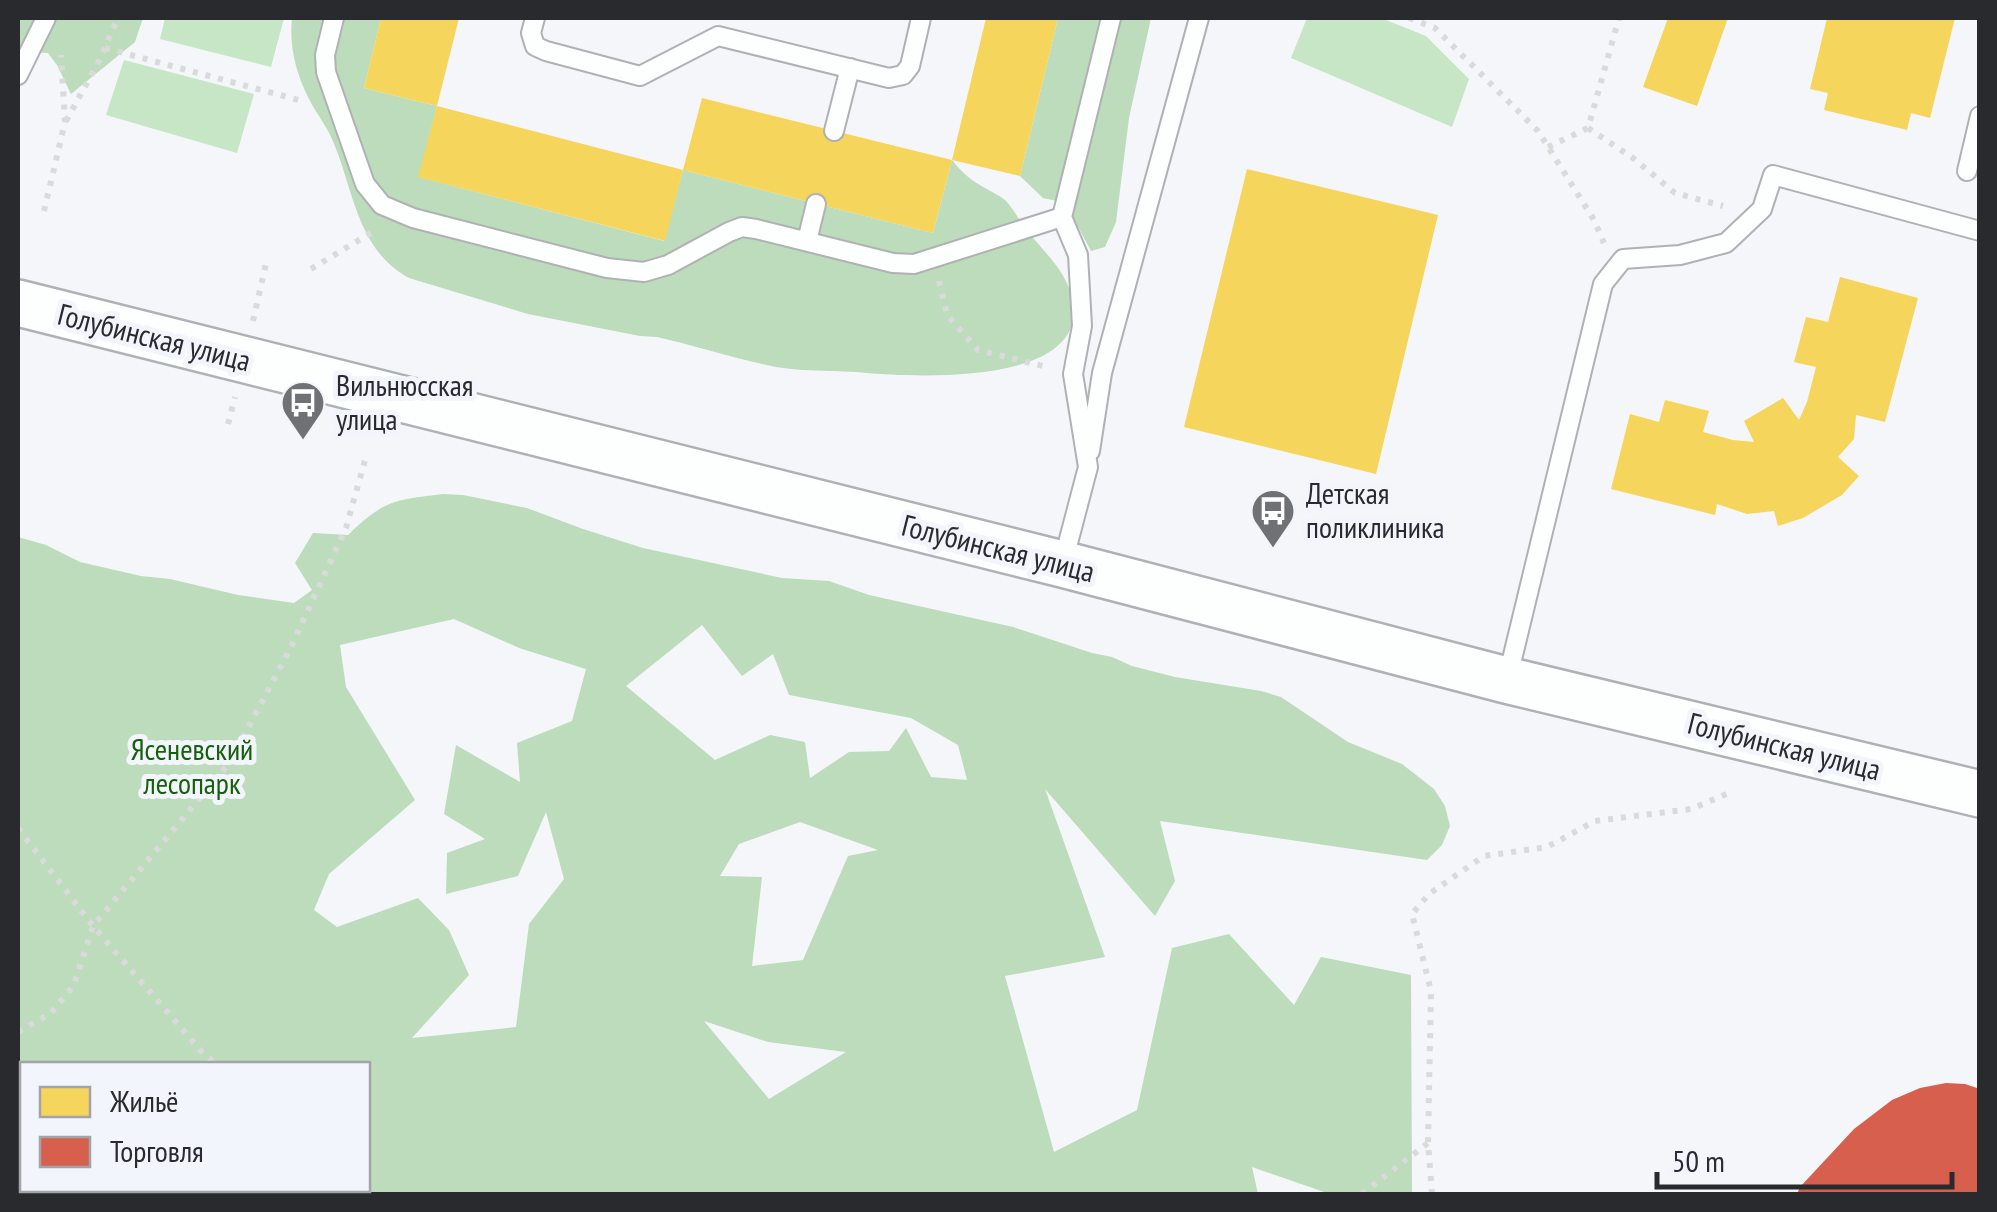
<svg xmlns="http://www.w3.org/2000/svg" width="1997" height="1212" font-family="'PT Sans Narrow',sans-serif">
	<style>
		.green { fill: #c7e6c6 }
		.forest { fill: #bcdcbb; fill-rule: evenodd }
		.homes { fill: #f6d55c }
		.shops { fill: #d6604d }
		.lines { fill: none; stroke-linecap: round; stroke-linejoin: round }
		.service-casing { stroke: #b0b1b4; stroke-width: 22 }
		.tertiary-casing { stroke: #b0b1b4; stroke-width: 50 }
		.path { stroke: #dadadb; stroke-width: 6; stroke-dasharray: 5 8; stroke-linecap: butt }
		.service { stroke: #fdfefe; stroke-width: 18 }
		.tertiary { stroke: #fdfefe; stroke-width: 45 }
		.labels { text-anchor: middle; stroke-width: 10; stroke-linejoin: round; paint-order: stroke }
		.street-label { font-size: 30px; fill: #292a2d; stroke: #f2f5fc }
		.poi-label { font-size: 30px; fill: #292a2d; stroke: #f2f5fc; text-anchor: start }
		.park-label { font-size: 30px; fill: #16600a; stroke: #f2f5fc }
	</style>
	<rect width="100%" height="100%" fill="#f4f6fa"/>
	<g class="green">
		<path d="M 165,18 L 284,18 L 271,67 L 160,39 Z"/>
		<path d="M 1307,18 L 1381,18 L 1426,36 L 1469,79 L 1452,127 L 1291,58 Z"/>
		<path d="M 124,60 L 254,94 L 237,153 L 106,115 Z"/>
	</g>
	<g class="forest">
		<path d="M 18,18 L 143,18 L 135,42 L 71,94 L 57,65 L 48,53 L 32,52 L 18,55 Z"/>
		<path d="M 292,18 L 381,18 L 364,88 L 437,106 L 419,177 L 664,241 L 683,170 L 933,233 L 952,160 C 962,173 973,182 987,189 C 993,193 1001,196 1006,201 C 1014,210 1021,223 1028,232 C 1046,254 1068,273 1073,302 C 1087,386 916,377 867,373 C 837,370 806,372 776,367 C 736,359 697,346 657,337 L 640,336 L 528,314 L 409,278 C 356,249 354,189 332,139 C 326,125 316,113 309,99 C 296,73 289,47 292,18 Z"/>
		<path d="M 1058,18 L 1151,18 L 1129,118 L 1116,222 L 1105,247 L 1091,251 L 1069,210 L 1057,201 L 1043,198 L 1020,176 Z"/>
		<path d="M 443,494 L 463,495 L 527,508 L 583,529 L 643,548 L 782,578 L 829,581 L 869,595 L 1013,627 L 1092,653 L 1112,657 L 1132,666 L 1175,677 L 1261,691 L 1281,697 L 1348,742 L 1402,764 L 1434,789 L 1445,806 L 1450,826 L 1442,845 L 1427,860 L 1160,821 L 1175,881 L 1155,916 L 1045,789 L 1105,957 L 1005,976 L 1054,1152 L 1137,1110 L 1172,948 L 1229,934 L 1294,1005 L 1321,957 L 1411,975 L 1412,1194 L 1330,1194 L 1252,1167 L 1258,1194 L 18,1194 L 18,537 L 46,545 L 80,562 L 141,576 L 170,579 L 238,595 L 294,603 L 312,590 L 295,563 L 313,533 L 348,535 C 384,500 394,500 443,494 ZM 454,619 L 519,648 L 586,669 L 572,721 L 517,743 L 520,782 L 456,745 L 444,814 L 485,839 L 447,853 L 446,894 L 518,876 L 546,812 L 564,879 L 529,924 L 516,1027 L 412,1038 L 469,975 L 449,930 L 418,898 L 337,927 L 314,910 L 329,874 L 415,800 L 346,687 L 340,645 ZM 702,625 L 742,676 L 773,654 L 789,695 L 911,718 L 958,745 L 967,780 L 931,777 L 906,728 L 889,751 L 849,752 L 810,778 L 805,742 L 770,735 L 715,760 L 626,686 ZM 800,822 L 878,850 L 848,856 L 803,960 L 752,966 L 762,877 L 720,876 L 739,844 ZM 704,1021 L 768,1042 L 846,1052 L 769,1099 ZM 368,1064 L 368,1190 L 22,1190 L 22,1064 Z"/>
	</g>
	<g class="homes">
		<path d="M 381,18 L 459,18 L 437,106 L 364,88 Z"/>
		<path d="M 986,18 L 1058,18 L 1020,176 L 952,160 Z"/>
		<path d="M 1668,18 L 1728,18 L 1697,106 L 1643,87 Z"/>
		<path d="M 1827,18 L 1955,18 L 1930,118 L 1911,113 L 1907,130 L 1824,110 L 1828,93 L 1810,89 Z"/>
		<path d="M 702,98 L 952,160 L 933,233 L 683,170 Z"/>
		<path d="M 437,106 L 683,170 L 665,241 L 418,177 Z"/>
		<path d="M 1247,169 L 1438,215 L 1376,474 L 1184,427 Z"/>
		<path d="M 1840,277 L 1918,298 L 1885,422 L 1856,415 L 1854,439 L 1838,457 L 1859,476 L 1842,495 L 1803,518 L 1778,526 L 1774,511 L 1747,514 L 1717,504 L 1715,515 L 1611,489 L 1630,414 L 1659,422 L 1665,400 L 1709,411 L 1703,432 L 1733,440 L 1754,442 L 1744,421 L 1783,398 L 1799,420 L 1807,402 L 1816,367 L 1794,362 L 1806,317 L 1828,322 Z"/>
	</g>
	<path class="shops" d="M 1946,1083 L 1965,1084 L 1980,1089 L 1980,1194 L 1797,1194 L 1800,1187 L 1854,1129 L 1892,1100 L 1920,1088 Z"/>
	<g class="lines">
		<defs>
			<g id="service">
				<path d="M 334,18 L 325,55 L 326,72 L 365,184 L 382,205 L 413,218 L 607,268 L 644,272 L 668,265 L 729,232 L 742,227 L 756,229 L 893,263 L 914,264 L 1062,217"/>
				<path d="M 535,18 L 531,33 L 535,46 L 546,51 L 640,76 L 718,36 L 889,78 L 903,75 L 910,66 L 921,18"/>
				<path d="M 18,75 L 46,18"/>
				<path d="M 834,131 L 850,68"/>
				<path d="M 1967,171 L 1980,116"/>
				<path d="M 807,241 L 816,204"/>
				<path d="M 1090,451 L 1102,373 L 1199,18"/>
				<path d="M 1063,562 L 1088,467 L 1073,374 L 1082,326 L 1078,255 L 1062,217 L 1111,18"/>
				<path d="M 1507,680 L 1603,284 L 1623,259 L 1680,255 L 1726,243 L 1762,209 L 1773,175 L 1980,231"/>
			</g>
			<path id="tertiary" d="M 18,303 L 1062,564 L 1506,680 L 1980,794"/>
		</defs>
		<use href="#service" class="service-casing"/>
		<use href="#tertiary" class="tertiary-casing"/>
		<g class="path">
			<path d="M 1409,18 L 1435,28 L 1538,131 L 1594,220 L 1604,243"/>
			<path d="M 105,48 L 306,102"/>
			<path d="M 66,121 L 99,61 L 118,18"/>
			<path d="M 1588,128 L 1633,158 L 1675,193 L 1723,206"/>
			<path d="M 1548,147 L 1588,128 L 1619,18"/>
			<path d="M 44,211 L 65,122 L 61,55"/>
			<path d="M 311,269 L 374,231"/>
			<path d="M 939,281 L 947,315 L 978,350 L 1047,367"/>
			<path d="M 253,321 L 267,259"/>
			<path d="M 228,424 L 235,397"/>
			<path d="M 18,828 L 93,926 L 202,1052 L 216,1064"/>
			<path d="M 18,1032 L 51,1013 L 74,985 L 93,926 L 230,762 L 291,647 L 346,528 L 365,460"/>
			<path d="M 18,1130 L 22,1132"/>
			<path d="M 172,1190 L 194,1194"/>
			<path d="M 246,1194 L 247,1190"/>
			<path d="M 1362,1194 L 1428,1143"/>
			<path d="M 1432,1194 L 1428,1143 L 1431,991 L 1412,914 L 1429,894 L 1484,856 L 1547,847 L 1595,821 L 1691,809 L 1729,793"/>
		</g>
		<use href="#service" class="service"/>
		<use href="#tertiary" class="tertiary"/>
	</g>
	<defs>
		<symbol id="bus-pin" viewBox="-11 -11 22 30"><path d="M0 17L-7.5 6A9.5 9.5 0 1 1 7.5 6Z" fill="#707175" stroke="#f2f5fc"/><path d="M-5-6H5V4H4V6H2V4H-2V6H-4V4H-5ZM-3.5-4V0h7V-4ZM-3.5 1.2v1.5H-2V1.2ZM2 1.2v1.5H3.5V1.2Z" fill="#fff"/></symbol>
	</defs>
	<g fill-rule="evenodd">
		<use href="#bus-pin" x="278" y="378" width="50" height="68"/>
		<use href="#bus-pin" x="1248" y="486" width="50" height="68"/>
	</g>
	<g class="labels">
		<g class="street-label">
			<text transform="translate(154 338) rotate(14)" y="10">Голубинская улица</text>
			<text transform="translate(998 549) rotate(14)" y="10">Голубинская улица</text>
			<text transform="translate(1784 747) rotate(14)" y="10">Голубинская улица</text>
		</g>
		<g class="poi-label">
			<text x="336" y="396">Вильнюсская<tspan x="336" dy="34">улица</tspan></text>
			<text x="1306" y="504">Детская<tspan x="1306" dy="34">поликлиника</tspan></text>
		</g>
		<g class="park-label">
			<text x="192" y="760">Ясеневский<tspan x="192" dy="34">лесопарк</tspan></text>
		</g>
	</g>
	<rect width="1997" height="1212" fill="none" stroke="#292a2d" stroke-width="40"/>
	<rect x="20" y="1062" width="350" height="130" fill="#f2f5fc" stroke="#a2a4a9" stroke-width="2.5"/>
	<rect x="40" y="1087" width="50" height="30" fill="#f6d55c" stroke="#a2a4a9" stroke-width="2.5"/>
	<text x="110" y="1112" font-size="30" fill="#292a2d">Жильё</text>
	<rect x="40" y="1137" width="50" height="30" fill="#d6604d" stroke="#a2a4a9" stroke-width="2.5"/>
	<text x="110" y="1162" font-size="30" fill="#292a2d">Торговля</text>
	<path d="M1657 1172v15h295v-15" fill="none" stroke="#292a2d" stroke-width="5"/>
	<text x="1672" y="1172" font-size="30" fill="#292a2d" stroke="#f2f5fc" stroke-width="8" paint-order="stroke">50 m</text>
</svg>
